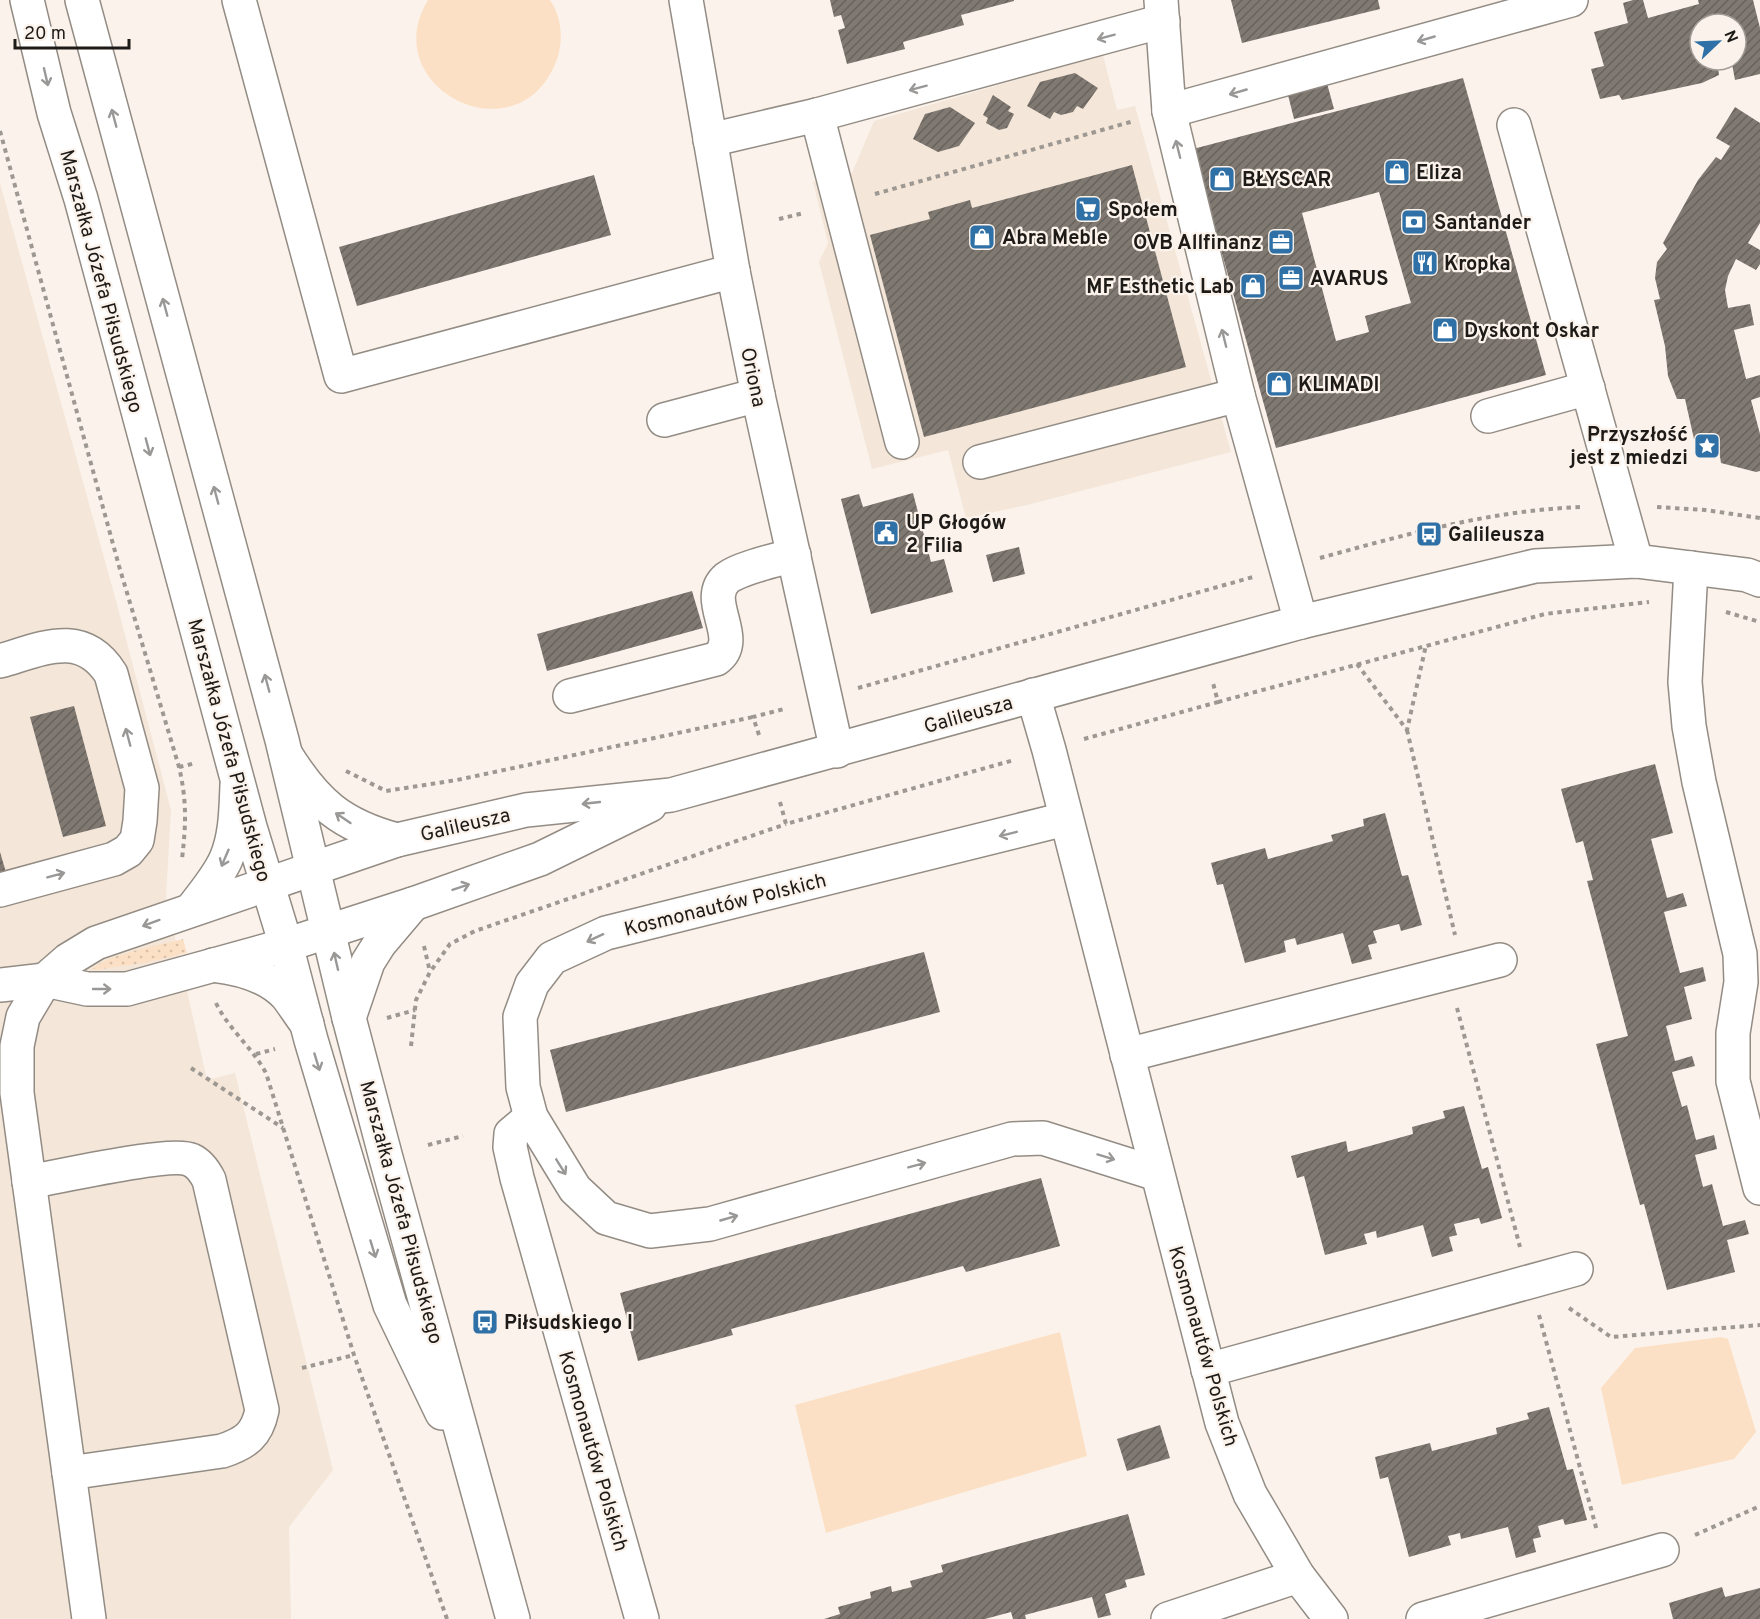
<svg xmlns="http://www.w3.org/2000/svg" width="1760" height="1619" font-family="Overpass,sans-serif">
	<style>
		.built { fill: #f4e6d8 }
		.grass { fill: url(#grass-dots) }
		.park { fill: #fce0c5 }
		.building { fill: url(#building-hatch); fill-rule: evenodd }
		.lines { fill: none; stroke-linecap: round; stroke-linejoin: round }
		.minor-casing { stroke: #938c84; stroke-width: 36 }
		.major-casing { stroke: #938c84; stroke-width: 36 }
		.path { stroke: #9e9892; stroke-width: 4; stroke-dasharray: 4.5 4.5; stroke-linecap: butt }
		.minor { stroke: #fff; stroke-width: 33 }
		.major { stroke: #fff; stroke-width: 33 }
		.oneway { stroke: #999897 }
		.labels { text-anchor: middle; stroke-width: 4.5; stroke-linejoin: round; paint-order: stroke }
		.poi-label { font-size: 20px; font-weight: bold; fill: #1d1a17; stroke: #fbf3eb; text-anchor: start }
		.street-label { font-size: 20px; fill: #1d1a17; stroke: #fbf3eb }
	</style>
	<defs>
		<pattern id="grass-dots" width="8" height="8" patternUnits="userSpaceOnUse" patternTransform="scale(1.5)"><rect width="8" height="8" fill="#fce0c5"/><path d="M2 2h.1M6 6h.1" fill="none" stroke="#d8c0a8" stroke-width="1.8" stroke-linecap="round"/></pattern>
		<pattern id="building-hatch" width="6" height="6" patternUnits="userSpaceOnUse" patternTransform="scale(1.5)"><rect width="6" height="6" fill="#807972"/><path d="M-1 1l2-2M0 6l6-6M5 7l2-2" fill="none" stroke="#68625d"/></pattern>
	</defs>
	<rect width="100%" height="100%" fill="#fbf3eb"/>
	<g class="built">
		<path d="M 1103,55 L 1117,110 L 1135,106 L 1231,452 L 1027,505 L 966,518 L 948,450 L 872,469 L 819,262 L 828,243 L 813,182 L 852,173 L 874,121 Z"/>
		<path d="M 0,183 L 115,597 L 171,810 L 166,897 L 207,1080 L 235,1073 L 333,1470 L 289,1527 L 291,1619 L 0,1619 Z"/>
	</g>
	<path class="grass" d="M 183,939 L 187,953 L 143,963 L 95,970 L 93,968 C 110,954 160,945 183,939 Z"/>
	<g class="park">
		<path d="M 428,0 L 550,0 C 562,17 564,42 556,62 C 517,160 375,87 428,0 Z"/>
		<path d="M 1060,1332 L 1087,1456 L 826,1533 L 795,1405 Z"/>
		<path d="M 1721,1337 L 1728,1339 L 1756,1432 L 1734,1459 L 1622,1485 L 1601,1388 L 1635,1348 Z"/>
	</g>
	<g class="building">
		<path d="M 830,0 L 1014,0 L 1014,1 L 961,15 L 964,25 L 903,42 L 905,49 L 847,64 L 838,30 L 845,28 L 841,15 L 834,17 Z"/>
		<path d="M 1231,0 L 1378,0 L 1380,9 L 1242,43 Z"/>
		<path d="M 1633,0 L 1643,0 L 1648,18 L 1699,4 L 1698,0 L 1753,0 L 1760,28 L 1760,74 L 1735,80 L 1732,64 L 1718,68 L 1719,75 L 1702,83 L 1622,100 L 1619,95 L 1600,99 L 1591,69 L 1604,66 L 1594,32 L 1628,23 L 1623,3 ZM 1700,24 L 1736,24 L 1736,60 L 1700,60 Z"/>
		<path d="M 1075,73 L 1098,88 L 1083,109 L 1077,106 L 1073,112 L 1061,115 L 1054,112 L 1050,119 L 1027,106 L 1040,82 Z"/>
		<path d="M 1325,76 L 1334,109 L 1294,119 L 1286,87 Z"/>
		<path d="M 1463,78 L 1546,375 L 1276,448 L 1193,149 ZM 1379,192 L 1411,303 L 1365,316 L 1369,332 L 1336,341 L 1302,213 Z"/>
		<path d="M 993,95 L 1011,107 L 1008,111 L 1014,114 L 1007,128 L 999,130 L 986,123 L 988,118 L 983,115 Z"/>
		<path d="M 950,107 L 975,123 L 959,146 L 938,152 L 913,139 L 925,114 Z"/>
		<path d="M 1735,107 L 1760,123 L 1760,223 L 1748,243 L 1760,250 L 1760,264 L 1756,270 L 1736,259 L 1728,276 L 1725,290 L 1728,308 L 1750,304 L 1754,325 L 1734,330 L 1746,379 L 1760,375 L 1760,397 L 1751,400 L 1760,434 L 1760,471 L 1756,472 L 1721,463 L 1718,443 L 1696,448 L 1685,399 L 1677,399 L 1668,376 L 1665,346 L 1654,300 L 1660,299 L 1655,278 L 1657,262 L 1667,249 L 1663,243 L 1698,180 L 1716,157 L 1721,160 L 1730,146 L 1716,138 Z"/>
		<path d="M 1132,165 L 1186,367 L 924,437 L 870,235 L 930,219 L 928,212 L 970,200 L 972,208 Z"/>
		<path d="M 594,175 L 611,235 L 357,306 L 339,247 Z"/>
		<path d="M 913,493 L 931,562 L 944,559 L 953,592 L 871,614 L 841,499 L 859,494 L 863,507 Z"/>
		<path d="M 1019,547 L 1025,574 L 993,582 L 986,555 Z"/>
		<path d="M 692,591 L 703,628 L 547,671 L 537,634 Z"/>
		<path d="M 74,706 L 106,826 L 63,837 L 30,717 Z"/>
		<path d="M 1655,764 L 1673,833 L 1651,839 L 1667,898 L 1683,893 L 1687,906 L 1664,912 L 1680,973 L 1703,967 L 1706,981 L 1684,987 L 1692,1019 L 1666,1026 L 1675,1061 L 1692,1056 L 1695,1066 L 1672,1072 L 1682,1107 L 1687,1105 L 1696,1140 L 1714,1135 L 1717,1149 L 1695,1155 L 1703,1187 L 1712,1184 L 1723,1226 L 1745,1220 L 1749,1234 L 1727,1240 L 1735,1272 L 1667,1290 L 1644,1204 L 1640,1205 L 1596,1044 L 1628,1036 L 1587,881 L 1593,880 L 1583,841 L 1576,843 L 1561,789 Z"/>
		<path d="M 1385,813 L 1402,876 L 1408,875 L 1422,925 L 1401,931 L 1399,924 L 1373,931 L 1377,943 L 1368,945 L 1372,959 L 1352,964 L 1343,933 L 1297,945 L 1295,938 L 1284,941 L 1286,952 L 1245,963 L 1223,884 L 1217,885 L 1211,863 L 1265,848 L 1268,859 L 1333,841 L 1331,835 L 1364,826 L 1363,819 Z"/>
		<path d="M 0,852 L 15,903 L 0,907 Z"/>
		<path d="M 924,952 L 940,1012 L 566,1112 L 550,1050 Z"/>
		<path d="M 1464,1106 L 1482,1169 L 1488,1167 L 1502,1218 L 1481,1224 L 1479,1218 L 1454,1224 L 1457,1235 L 1449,1237 L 1453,1251 L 1432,1257 L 1423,1225 L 1377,1238 L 1376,1231 L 1364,1234 L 1367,1244 L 1325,1255 L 1304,1176 L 1297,1178 L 1291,1156 L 1346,1141 L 1348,1152 L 1413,1134 L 1412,1127 L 1445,1118 L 1443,1111 Z"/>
		<path d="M 1041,1178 L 1060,1246 L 966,1272 L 963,1266 L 731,1329 L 733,1335 L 638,1361 L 620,1293 Z"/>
		<path d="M 1549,1407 L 1567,1470 L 1573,1469 L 1587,1520 L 1565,1525 L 1563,1519 L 1538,1526 L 1541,1537 L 1533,1539 L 1536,1552 L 1516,1558 L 1508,1527 L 1461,1539 L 1460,1533 L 1448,1536 L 1451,1545 L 1409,1557 L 1388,1477 L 1380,1479 L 1375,1457 L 1430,1443 L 1432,1451 L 1497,1434 L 1496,1428 L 1529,1419 L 1527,1413 Z"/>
		<path d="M 1160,1425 L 1170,1458 L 1127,1471 L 1117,1439 Z"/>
		<path d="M 1128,1514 L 1145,1575 L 1125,1580 L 1127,1587 L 1105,1594 L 1111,1615 L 1098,1618 L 1092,1597 L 1025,1615 L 1026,1619 L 1013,1619 L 1011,1612 L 985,1619 L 824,1619 L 840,1614 L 838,1607 L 871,1598 L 870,1592 L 891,1586 L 892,1592 L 912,1587 L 910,1581 L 943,1572 L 941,1565 Z"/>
		<path d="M 1722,1587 L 1725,1597 L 1760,1588 L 1760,1619 L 1673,1619 L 1669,1603 Z"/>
	</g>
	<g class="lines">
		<defs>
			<g id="minor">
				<path d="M 239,0 L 341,376 L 733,271"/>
				<path d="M 686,0 L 733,271 L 758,395 L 837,751"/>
				<path d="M 1161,0 L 1169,111 L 1238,395 L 1301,622"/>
				<path d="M 1169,111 L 1571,0"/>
				<path d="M 817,115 L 902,442"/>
				<path d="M 1514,125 L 1636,561"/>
				<path d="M 710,140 L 817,115 L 1163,21"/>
				<path d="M 1488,416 L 1588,388"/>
				<path d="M 664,420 L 758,395"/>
				<path d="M 980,462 L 1238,395"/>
				<path d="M 1691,568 L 1685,682 L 1689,726 L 1699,782 L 1740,954 L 1741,982 L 1733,1033 L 1733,1081 L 1760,1188"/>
				<path d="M 0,661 C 42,649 82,628 111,674 L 142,788 L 140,821 L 137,840 L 128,851 L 114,859 L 0,890"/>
				<path d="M 1033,695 L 1049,750 L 1222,1423 L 1250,1494 L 1298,1576 L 1331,1619"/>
				<path d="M 570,696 L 716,659 C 744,639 701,600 727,578 C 740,568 777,560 794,555"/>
				<path d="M 286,755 C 316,803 341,825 397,840"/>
				<path d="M 1065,819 L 606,933 L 552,958 L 532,984 L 520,1017 L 523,1087 L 531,1117 L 575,1189 L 606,1218 L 650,1231 L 710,1224 L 1012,1139 L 1043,1138 L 1157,1174"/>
				<path d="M 192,909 C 204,893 218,877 226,859 C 236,836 236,809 237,785"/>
				<path d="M 213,965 C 239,968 269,976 287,996 C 294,1005 300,1015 307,1024"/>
				<path d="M 0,985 L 45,980 L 87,989 L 127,989 L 286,945 L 413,904 L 540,859 L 650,805"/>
				<path d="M 349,1018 L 368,962 L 380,943 L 413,904"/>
				<path d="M 1127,1055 L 1500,960"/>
				<path d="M 531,1117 L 511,1134 L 510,1147 L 517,1178 L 642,1619"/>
				<path d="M 29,1182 C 56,1177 172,1151 191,1160 C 200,1164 205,1172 209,1180 L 262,1410 C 257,1435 246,1443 222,1451 L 69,1473"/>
				<path d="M 1208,1370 L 1576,1269"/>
				<path d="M 89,1619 L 17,1093 L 17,1046 L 23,1017 L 45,980 L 68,960 L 96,943 L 397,840 L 526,810 L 671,795 L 1301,622 L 1535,566 L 1636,561 L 1747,575 L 1760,580"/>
				<path d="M 1168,1619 L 1298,1576"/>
				<path d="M 1423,1619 L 1662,1550"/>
			</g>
			<g id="major">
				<path d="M 27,0 L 54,113 L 81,199 L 250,827 L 286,945 L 311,1040 L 390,1305 L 442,1413"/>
				<path d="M 82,0 L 282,740 L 349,1018 L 386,1158 L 513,1619"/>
			</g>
		</defs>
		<use href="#minor" class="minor-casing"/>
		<use href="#major" class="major-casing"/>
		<g class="path">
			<path d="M 0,131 L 119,566 L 179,767 C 187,801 186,825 182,859"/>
			<path d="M 875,194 L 1134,121"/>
			<path d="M 779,219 L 804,213"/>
			<path d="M 1657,507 L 1705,510 L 1760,518"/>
			<path d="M 1320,558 C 1407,534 1493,510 1583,507"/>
			<path d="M 1726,612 L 1760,622"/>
			<path d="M 1357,664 L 1407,730 L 1426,645"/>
			<path d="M 858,688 L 1253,577"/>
			<path d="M 1218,702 L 1545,614 L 1649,602"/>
			<path d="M 1407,730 L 1455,935"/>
			<path d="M 759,735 L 753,717 L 784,709"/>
			<path d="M 1084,739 L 1218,702 L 1213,683"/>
			<path d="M 179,767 L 196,763"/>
			<path d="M 346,771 L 386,791 L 457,780 L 753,717"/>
			<path d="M 780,802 L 786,824 L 1014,760"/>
			<path d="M 424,946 L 430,972"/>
			<path d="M 216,1003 C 229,1030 252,1047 266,1073 L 354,1355 L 447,1619"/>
			<path d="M 1457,1008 L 1520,1247"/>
			<path d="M 387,1018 L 415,1010"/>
			<path d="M 411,1046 L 416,1000 L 430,972 L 450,944 L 475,931 L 786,824"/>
			<path d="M 256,1054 L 275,1049"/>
			<path d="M 191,1068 L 283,1128"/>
			<path d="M 428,1145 L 463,1136"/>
			<path d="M 1569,1308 L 1611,1337 L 1760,1325"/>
			<path d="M 1539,1315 L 1597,1531"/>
			<path d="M 302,1368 L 354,1355"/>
			<path d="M 1695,1535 L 1760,1506"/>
		</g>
		<use href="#minor" class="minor"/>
		<use href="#major" class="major"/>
	</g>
	<defs><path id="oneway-shaft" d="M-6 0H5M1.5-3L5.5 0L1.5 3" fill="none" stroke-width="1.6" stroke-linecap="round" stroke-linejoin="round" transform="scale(1.5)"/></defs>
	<g class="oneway">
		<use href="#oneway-shaft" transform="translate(1106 37) rotate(165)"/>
		<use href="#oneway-shaft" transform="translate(1426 39) rotate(164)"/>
		<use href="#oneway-shaft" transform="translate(46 77) rotate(77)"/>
		<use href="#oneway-shaft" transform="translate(918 88) rotate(165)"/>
		<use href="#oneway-shaft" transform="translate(1238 92) rotate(164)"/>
		<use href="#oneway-shaft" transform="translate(114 118) rotate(-105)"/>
		<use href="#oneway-shaft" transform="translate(1178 149) rotate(-104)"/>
		<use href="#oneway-shaft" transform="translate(165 307) rotate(-105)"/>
		<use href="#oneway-shaft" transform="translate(1224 338) rotate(-104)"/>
		<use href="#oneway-shaft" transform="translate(148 447) rotate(75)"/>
		<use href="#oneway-shaft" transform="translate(216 495) rotate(-105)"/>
		<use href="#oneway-shaft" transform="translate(267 683) rotate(-105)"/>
		<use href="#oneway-shaft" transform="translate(128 737) rotate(-105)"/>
		<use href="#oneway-shaft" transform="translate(591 803) rotate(174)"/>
		<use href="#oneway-shaft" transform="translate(343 818) rotate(-146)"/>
		<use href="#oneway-shaft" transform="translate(1008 834) rotate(166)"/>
		<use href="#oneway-shaft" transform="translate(225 858) rotate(113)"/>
		<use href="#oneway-shaft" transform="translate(56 875) rotate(-15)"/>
		<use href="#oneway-shaft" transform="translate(461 887) rotate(-19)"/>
		<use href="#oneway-shaft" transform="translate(151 923) rotate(160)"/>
		<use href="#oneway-shaft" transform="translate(595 938) rotate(155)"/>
		<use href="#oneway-shaft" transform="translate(336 961) rotate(-103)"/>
		<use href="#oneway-shaft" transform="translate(102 989)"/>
		<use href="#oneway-shaft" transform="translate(317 1062) rotate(73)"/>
		<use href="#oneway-shaft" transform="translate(1106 1157) rotate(17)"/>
		<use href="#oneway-shaft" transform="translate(917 1165) rotate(-15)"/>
		<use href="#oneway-shaft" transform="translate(561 1167) rotate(58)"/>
		<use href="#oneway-shaft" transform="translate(729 1218) rotate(-16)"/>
		<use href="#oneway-shaft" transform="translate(373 1249) rotate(73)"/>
	</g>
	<defs>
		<symbol id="shop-square" viewBox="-11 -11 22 22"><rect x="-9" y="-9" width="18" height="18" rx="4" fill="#2f71a7" stroke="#fbf3eb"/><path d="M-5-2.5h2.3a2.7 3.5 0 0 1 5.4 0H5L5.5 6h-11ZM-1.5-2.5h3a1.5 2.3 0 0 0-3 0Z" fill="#fff"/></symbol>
		<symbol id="supermarket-square" viewBox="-11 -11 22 22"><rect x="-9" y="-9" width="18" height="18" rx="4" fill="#2f71a7" stroke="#fbf3eb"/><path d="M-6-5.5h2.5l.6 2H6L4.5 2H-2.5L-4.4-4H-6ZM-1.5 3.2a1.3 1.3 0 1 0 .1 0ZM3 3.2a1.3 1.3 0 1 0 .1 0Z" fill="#fff"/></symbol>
		<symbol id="bank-square" viewBox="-11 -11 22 22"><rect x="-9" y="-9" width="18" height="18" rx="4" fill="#2f71a7" stroke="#fbf3eb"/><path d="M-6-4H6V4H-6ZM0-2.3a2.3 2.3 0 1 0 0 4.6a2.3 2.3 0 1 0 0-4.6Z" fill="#fff"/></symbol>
		<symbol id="office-square" viewBox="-11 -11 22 22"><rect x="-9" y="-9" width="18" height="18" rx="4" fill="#2f71a7" stroke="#fbf3eb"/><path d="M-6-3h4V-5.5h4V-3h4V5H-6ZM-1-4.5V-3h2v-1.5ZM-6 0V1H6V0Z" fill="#fff"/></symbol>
		<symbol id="restaurant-square" viewBox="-11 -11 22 22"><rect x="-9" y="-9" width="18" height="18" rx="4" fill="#2f71a7" stroke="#fbf3eb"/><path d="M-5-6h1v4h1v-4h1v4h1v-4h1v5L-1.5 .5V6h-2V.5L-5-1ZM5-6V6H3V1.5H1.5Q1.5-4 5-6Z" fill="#fff"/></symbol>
		<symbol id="sight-square" viewBox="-11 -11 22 22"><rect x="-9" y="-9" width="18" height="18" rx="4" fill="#2f71a7" stroke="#fbf3eb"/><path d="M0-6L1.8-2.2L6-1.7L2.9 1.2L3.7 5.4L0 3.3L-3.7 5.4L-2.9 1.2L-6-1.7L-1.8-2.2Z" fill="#fff"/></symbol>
		<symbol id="civic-square" viewBox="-11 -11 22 22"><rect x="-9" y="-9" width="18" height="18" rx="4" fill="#2f71a7" stroke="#fbf3eb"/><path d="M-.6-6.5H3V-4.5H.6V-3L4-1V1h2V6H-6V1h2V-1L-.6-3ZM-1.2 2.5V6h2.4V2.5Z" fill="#fff"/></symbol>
		<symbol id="bus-square" viewBox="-11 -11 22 22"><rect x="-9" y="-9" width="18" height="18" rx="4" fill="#2f71a7" stroke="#fbf3eb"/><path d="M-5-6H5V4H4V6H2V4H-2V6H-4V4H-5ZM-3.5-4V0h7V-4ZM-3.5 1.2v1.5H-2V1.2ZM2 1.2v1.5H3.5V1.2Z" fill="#fff"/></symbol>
	</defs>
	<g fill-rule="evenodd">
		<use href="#shop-square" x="1382" y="157" width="30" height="30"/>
		<use href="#shop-square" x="1207" y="164" width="30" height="30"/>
		<use href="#supermarket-square" x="1073" y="194" width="30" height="30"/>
		<use href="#bank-square" x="1399" y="207" width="30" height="30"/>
		<use href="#shop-square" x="967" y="222" width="30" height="30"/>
		<use href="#office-square" x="1266" y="227" width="30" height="30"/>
		<use href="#restaurant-square" x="1410" y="248" width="30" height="30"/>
		<use href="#office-square" x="1276" y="263" width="30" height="30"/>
		<use href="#shop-square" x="1238" y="271" width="30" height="30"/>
		<use href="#shop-square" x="1430" y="315" width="30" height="30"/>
		<use href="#shop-square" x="1264" y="369" width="30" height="30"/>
		<use href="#sight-square" x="1692" y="431" width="30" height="30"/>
		<use href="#civic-square" x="871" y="518" width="30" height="30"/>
		<use href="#bus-square" x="1414" y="519" width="30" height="30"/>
		<use href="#bus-square" x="470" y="1307" width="30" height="30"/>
	</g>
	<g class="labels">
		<g class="poi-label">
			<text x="1416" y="179">Eliza</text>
			<text x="1242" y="186">BŁYSCAR</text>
			<text x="1108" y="216">Społem</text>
			<text x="1434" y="229">Santander</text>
			<text x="1002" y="244">Abra Meble</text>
			<text x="1262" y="249" text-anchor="end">OVB Allfinanz</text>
			<text x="1444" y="270">Kropka</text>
			<text x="1310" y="285">AVARUS</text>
			<text x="1234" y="293" text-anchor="end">MF Esthetic Lab</text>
			<text x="1464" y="337">Dyskont Oskar</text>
			<text x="1298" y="391">KLIMADI</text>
			<text x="1688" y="441" text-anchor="end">Przyszłość<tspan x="1688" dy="23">jest z miedzi</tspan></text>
			<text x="906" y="529">UP Głogów<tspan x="906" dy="23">2 Filia</tspan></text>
			<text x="1448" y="541">Galileusza</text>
			<text x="504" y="1329">Piłsudskiego I</text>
		</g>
		<g class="street-label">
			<text transform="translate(102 281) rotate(75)" y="7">Marszałka Józefa Piłsudskiego</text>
			<text transform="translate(754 377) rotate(78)" y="7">Oriona</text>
			<text transform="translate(968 714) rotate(-16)" y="7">Galileusza</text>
			<text transform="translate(230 750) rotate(75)" y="7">Marszałka Józefa Piłsudskiego</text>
			<text transform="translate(465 824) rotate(-13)" y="7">Galileusza</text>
			<text transform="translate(725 904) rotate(-14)" y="7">Kosmonautów Polskich</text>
			<text transform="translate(402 1212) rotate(75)" y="7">Marszałka Józefa Piłsudskiego</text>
			<text transform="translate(1204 1346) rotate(74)" y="7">Kosmonautów Polskich</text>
			<text transform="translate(594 1451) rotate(74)" y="7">Kosmonautów Polskich</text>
		</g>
	</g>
	<g transform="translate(1718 42) rotate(67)"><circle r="28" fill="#fbf3eb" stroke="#a29c96" stroke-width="1.5"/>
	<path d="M0-4.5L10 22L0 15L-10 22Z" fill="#2f71a7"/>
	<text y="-9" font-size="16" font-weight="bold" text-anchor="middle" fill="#1d1a17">N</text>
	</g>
	<path d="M15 39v9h114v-9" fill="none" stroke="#1d1a17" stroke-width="3"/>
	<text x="24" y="39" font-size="18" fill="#1d1a17" stroke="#fbf3eb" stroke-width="4.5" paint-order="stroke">20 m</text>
</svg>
